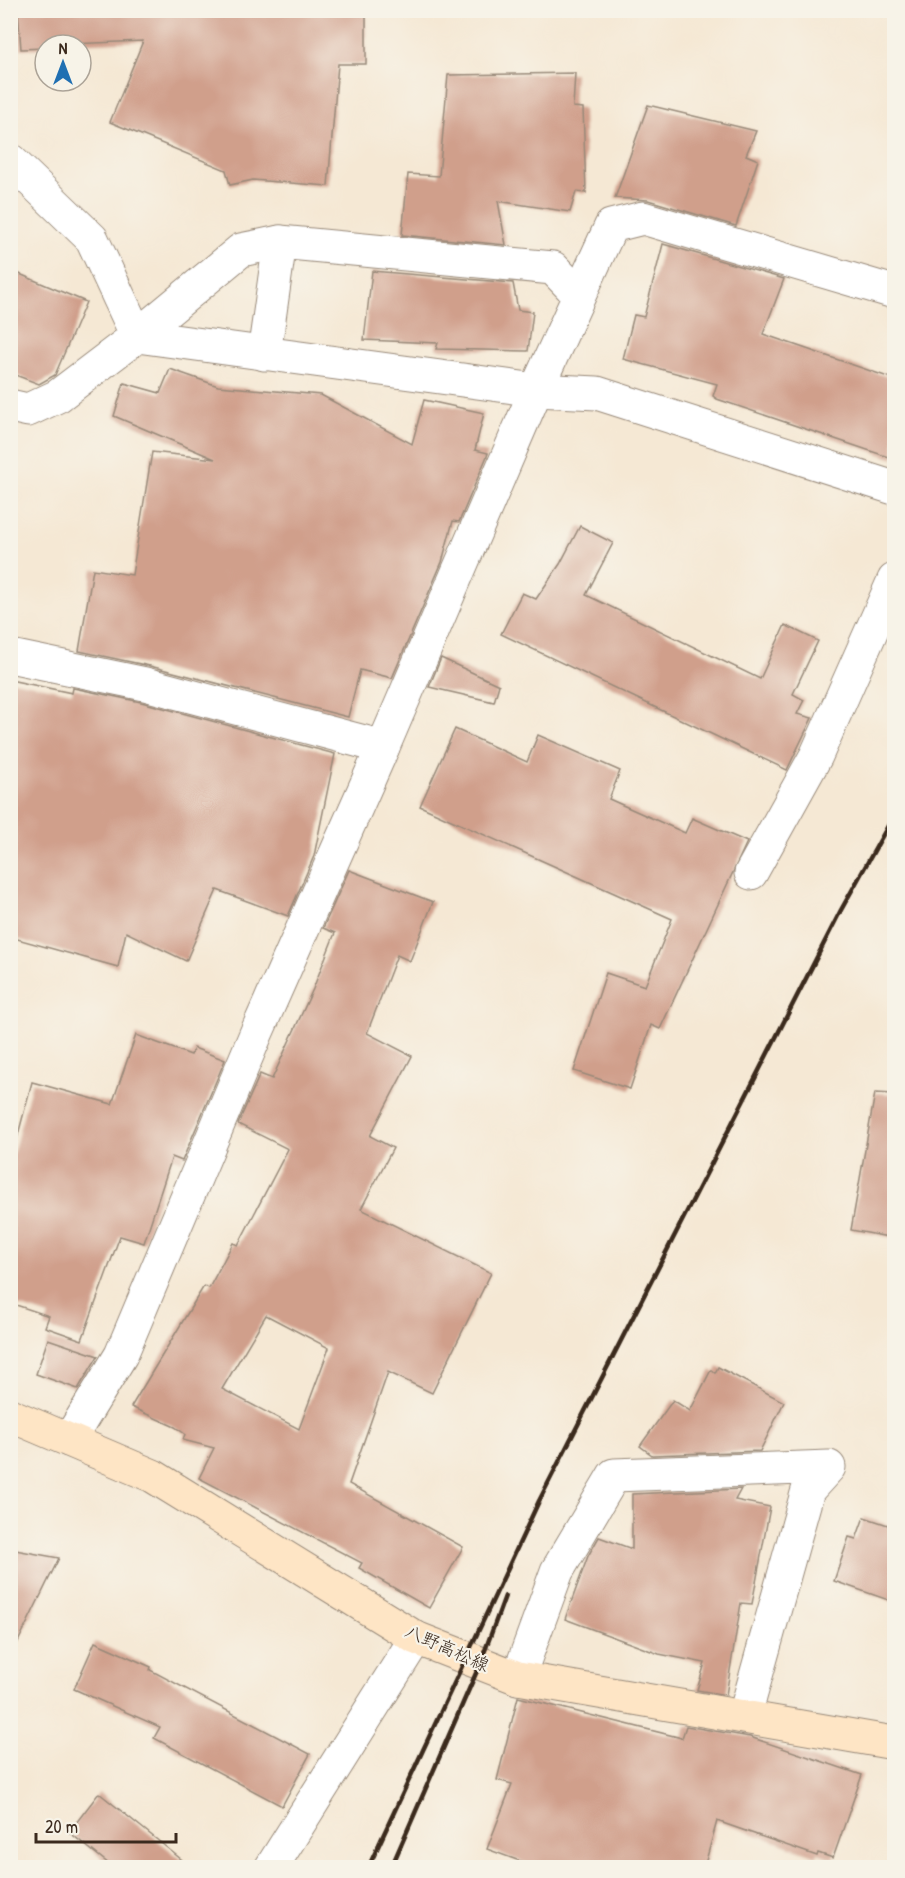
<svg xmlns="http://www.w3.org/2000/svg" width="905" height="1878" font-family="'Patrick Hand','Klee One',sans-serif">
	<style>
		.building { fill: #d09f8b; fill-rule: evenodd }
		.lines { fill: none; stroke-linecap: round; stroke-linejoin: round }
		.minor-casing { stroke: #988979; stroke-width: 35 }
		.secondary-casing { stroke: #988979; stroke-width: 35 }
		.minor { stroke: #fff; stroke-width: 33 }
		.secondary { stroke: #fee5c5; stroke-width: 33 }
		.rail { stroke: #3b2a1e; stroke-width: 4.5 }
		.labels { text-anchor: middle; stroke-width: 4.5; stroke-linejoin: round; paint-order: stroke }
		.street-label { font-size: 18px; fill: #3b2a1e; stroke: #f7f3e8 }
	</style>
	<rect width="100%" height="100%" fill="#f7f3e8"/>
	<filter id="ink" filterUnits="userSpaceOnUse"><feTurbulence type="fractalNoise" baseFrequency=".0167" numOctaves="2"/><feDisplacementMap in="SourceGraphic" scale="12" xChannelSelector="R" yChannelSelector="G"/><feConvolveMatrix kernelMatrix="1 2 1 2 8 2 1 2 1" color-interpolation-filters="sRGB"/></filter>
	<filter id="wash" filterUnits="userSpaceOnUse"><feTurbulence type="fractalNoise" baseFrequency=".008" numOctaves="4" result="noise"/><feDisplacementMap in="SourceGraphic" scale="24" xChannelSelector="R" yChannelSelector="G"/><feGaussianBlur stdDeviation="1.35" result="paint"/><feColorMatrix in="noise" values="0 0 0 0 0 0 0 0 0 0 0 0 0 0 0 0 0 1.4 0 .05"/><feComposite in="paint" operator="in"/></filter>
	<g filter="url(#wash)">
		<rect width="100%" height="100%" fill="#f5e8d4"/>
		<g id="blocks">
			<g class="building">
				<path d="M 18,10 L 366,10 L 366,64 L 338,64 L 328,186 L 253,180 L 230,185 L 226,170 L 110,122 L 143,41 L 45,45 L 45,48 L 21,49 Z"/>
				<path d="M 575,73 L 573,107 L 583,108 L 586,193 L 576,192 L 570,212 L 498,201 L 506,245 L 402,235 L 408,174 L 439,176 L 448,75 Z"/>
				<path d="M 648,105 L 756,131 L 746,155 L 758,160 L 736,226 L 648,200 L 615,198 Z"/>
				<path d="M 663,244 L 784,279 L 763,334 L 894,379 L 894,459 L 717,399 L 713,396 L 717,384 L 623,359 L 634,315 L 644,317 Z"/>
				<path d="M 10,270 L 86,302 L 55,375 L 39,384 L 10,373 Z"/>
				<path d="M 372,271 L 513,283 L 518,310 L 533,312 L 528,351 L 436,349 L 438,343 L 364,340 Z"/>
				<path d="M 170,369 L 218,386 L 321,395 L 412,444 L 424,400 L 484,413 L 475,450 L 488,453 L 487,456 L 459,522 L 453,521 L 442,562 L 392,678 L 360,670 L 348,717 L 150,666 L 79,651 L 93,569 L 132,575 L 152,452 L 215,459 L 114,416 L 124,383 L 160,393 Z"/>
				<path d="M 580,526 L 613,543 L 586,595 L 760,679 L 785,625 L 818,641 L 793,694 L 804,700 L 797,714 L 812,718 L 787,770 L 501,634 L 522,593 L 536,599 L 560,564 Z"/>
				<path d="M 441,658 L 499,685 L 494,702 L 429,687 Z"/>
				<path d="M 10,680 L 72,693 L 73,688 L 141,702 L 335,754 L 314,856 L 288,916 L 217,890 L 186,961 L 126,932 L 118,967 L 10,937 Z"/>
				<path d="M 455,729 L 527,762 L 538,735 L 620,771 L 609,799 L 685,833 L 692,818 L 747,842 L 660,1029 L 651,1025 L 630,1089 L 574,1071 L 606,973 L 645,986 L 672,919 L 420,806 Z"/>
				<path d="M 349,870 L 433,902 L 410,961 L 397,955 L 367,1033 L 412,1056 L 370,1136 L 393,1148 L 361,1209 L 491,1273 L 432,1393 L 388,1372 L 349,1484 L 463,1547 L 429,1608 L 359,1568 L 362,1563 L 199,1478 L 214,1448 L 183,1440 L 185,1434 L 175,1427 L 131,1407 L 204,1286 L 209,1288 L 233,1243 L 238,1245 L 288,1149 L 238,1124 L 260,1074 L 272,1079 L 313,989 L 335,933 L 323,928 ZM 266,1315 L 329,1348 L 299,1429 L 222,1389 Z"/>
				<path d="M 136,1035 L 191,1055 L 194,1048 L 225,1060 L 182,1161 L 172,1157 L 144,1243 L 120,1236 L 82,1340 L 45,1327 L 49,1316 L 10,1303 L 10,1165 L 32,1082 L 112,1104 Z"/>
				<path d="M 875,1093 L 894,1094 L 894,1238 L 851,1230 Z"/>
				<path d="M 48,1339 L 98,1356 L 78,1389 L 36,1374 Z"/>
				<path d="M 718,1367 L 784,1402 L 760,1451 L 652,1455 L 640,1446 L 673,1400 L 690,1411 L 711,1370 L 715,1373 Z"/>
				<path d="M 741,1489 L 735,1500 L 770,1507 L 752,1604 L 741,1603 L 726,1695 L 697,1690 L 705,1663 L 659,1654 L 565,1619 L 588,1556 L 599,1537 L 632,1549 L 632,1494 Z"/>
				<path d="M 864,1517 L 894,1527 L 894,1602 L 834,1581 L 849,1537 L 856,1539 Z"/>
				<path d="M 10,1549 L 59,1558 L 10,1658 Z"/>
				<path d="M 95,1642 L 151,1667 L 150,1670 L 310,1754 L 282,1806 L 154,1738 L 160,1727 L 74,1689 Z"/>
				<path d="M 518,1697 L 682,1738 L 686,1726 L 750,1737 L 862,1775 L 833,1858 L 818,1853 L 817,1856 L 717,1821 L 704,1868 L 539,1868 L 487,1849 L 512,1784 L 497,1780 Z"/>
				<path d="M 99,1793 L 192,1868 L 114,1868 L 69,1832 Z"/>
			</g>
		</g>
	</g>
	<g filter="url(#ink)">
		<use href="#blocks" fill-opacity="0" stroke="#988979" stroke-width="1.5"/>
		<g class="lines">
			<defs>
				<g id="minor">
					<path d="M 10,160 L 92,239 L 137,336 L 241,250 L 280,242"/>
					<path d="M 264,354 L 280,242 L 553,268 L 579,295"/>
					<path d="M 10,406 L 28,410 L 58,396 L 137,336 L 536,390 L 597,393 L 894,488"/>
					<path d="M 10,656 L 145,684 L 383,747"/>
					<path d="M 751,873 L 816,756 L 894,580"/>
					<path d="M 69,1440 L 121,1355 L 256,1034 L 383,747 L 536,390 L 611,226 L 643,218 L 894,292"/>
					<path d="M 518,1678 L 557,1571 L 614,1475 L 829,1467 L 808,1490 L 745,1715"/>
					<path d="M 271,1868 L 416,1638"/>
				</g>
				<path id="secondary" d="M 10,1415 L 153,1476 L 416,1638 L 518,1678 L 894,1743"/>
			</defs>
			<use href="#minor" class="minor-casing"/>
			<use href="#secondary" class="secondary-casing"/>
			<use href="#minor" class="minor"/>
			<use href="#secondary" class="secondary"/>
			<g class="rail">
				<path d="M 368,1868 L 539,1501 L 841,910 L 894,815"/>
				<path d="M 391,1868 L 480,1664 L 505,1596"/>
			</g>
		</g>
	</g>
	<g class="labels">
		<g class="street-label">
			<text transform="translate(447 1648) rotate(24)" y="6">八野高松線</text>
		</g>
	</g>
	<rect width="905" height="1878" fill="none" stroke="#f7f3e8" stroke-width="36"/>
	<g transform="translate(63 63)"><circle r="28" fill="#f7f3e8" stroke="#aca397" stroke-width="1.5"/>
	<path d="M0-4.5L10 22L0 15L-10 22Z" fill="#1f6fb2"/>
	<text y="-9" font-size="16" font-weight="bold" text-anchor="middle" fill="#3b2a1e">N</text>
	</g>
	<path d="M36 1833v9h140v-9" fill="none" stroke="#3b2a1e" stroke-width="3"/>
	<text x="45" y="1833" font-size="18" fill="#3b2a1e" stroke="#f7f3e8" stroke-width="4.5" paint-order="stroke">20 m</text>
</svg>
